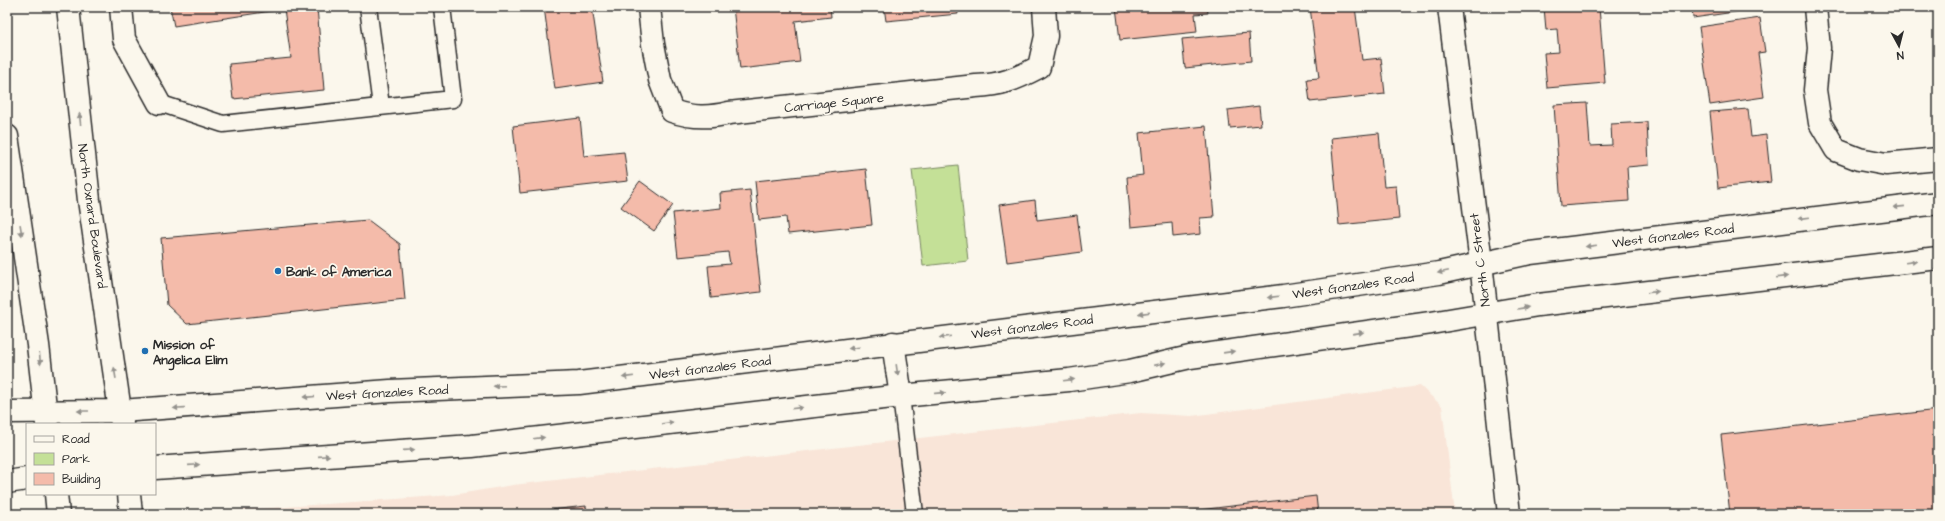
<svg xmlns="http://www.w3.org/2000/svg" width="1945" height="521" font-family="'Architects Daughter',sans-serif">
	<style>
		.built { fill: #f9e5d8 }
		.green { fill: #c4e097; stroke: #788661 }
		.building { fill: #f4bbaa; stroke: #2b2b2b }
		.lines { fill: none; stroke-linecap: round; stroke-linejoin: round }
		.lane-casing { stroke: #2b2b2b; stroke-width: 19 }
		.street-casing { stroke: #2b2b2b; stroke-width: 25 }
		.secondary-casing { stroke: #2b2b2b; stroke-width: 25 }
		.primary-casing { stroke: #2b2b2b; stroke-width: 25 }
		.lane { stroke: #fbf7ec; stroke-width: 16 }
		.street { stroke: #fbf7ec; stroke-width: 22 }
		.secondary { stroke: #fbf7ec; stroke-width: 22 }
		.primary { stroke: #fbf7ec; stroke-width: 22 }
		.oneway { fill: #93918c }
		.poi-dot { fill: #1f6fb2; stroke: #fbf7ec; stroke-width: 1.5 }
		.labels { text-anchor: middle; stroke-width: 3.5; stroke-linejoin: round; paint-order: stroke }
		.street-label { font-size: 13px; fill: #2b2b2b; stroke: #fbf7ec }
		.poi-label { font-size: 13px; font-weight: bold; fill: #2b2b2b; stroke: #fbf7ec; text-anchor: start }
	</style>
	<rect width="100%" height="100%" fill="#fbf7ec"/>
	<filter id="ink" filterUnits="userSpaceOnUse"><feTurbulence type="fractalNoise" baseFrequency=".025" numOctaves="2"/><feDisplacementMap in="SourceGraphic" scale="8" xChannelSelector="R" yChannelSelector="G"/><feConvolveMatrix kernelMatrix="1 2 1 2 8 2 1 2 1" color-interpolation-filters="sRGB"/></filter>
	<g filter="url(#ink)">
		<path class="built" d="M 1420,386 L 1442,406 L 1455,514 L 211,514 L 212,512 L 452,495 L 513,485 L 876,443 L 1141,413 L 1191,416 Z"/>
		<path class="green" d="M 958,165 L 968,261 L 923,266 L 912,170 Z"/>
		<g class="building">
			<path d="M 170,7 L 317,7 L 324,90 L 233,99 L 229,64 L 291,58 L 284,9 L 174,26 Z"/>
			<path d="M 544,7 L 592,7 L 603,82 L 555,89 Z"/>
			<path d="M 733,7 L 830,7 L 831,17 L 795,21 L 800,62 L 740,69 Z"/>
			<path d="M 884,7 L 957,7 L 958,14 L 886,21 Z"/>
			<path d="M 1116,7 L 1207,7 L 1208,13 L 1195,14 L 1197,32 L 1120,40 Z"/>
			<path d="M 1310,7 L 1355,7 L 1362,60 L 1381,58 L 1385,94 L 1310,102 L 1307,79 L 1319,78 Z"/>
			<path d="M 1544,7 L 1599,7 L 1605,83 L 1547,88 L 1544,53 L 1559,52 L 1557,29 L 1546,30 Z"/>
			<path d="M 1692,7 L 1762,7 L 1762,8 L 1693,18 Z"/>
			<path d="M 1760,18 L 1765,52 L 1758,53 L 1764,97 L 1710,105 L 1699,27 Z"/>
			<path d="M 1249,33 L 1251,61 L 1185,68 L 1182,39 Z"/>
			<path d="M 1587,103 L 1590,146 L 1612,145 L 1611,124 L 1647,122 L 1649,165 L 1627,167 L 1629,201 L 1561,206 L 1554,105 Z"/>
			<path d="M 1259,106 L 1261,125 L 1230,128 L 1228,110 Z"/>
			<path d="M 1748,109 L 1751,137 L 1766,135 L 1771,182 L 1718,188 L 1710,112 Z"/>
			<path d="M 580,118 L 584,156 L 624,152 L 628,181 L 520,193 L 513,126 Z"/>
			<path d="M 1206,126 L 1214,217 L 1200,218 L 1201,234 L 1173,237 L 1172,223 L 1131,227 L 1127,177 L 1143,175 L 1139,133 Z"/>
			<path d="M 1379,133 L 1384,187 L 1396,186 L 1399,219 L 1339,225 L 1331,138 Z"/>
			<path d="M 866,169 L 872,225 L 788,234 L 786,217 L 759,220 L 755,181 Z"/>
			<path d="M 640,181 L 673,205 L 654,231 L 621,207 Z"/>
			<path d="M 750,190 L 761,292 L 711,298 L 708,266 L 730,264 L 728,252 L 678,257 L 673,213 L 721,208 L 720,193 Z"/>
			<path d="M 1035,200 L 1037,220 L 1077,215 L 1082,252 L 1007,262 L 999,205 Z"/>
			<path d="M 368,220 L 400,244 L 405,300 L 187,324 L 167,305 L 161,238 Z"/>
			<path d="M 1938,410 L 1938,514 L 1730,514 L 1721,435 Z"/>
			<path d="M 1316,496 L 1318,514 L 1165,514 Z"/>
			<path d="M 586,506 L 587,514 L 542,514 L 542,511 Z"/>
		</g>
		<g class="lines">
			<defs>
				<g id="lane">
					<path d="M 368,7 L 381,106"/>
					<path d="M 159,103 L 223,124 L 453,99 L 442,7"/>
					<path d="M 901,396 L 915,514"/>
				</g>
				<g id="street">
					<path d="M 121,7 L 124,39 L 159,103"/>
					<path d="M 649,7 L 653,44 L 660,80 L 672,111 C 692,118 709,118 729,113 L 976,86 C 1002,85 1016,79 1039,67 L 1046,36 L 1044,7"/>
					<path d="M 1815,7 L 1819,48 L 1815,90 L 1820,123 L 1836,150 L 1859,159 L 1886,164 L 1938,159"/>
				</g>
				<g id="secondary">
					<path d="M 1449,7 L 1481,263 L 1509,514"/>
					<path d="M 893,343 L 901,396"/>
					<path d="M 7,412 L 121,411 L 390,391 L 579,383 L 1283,296 L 1439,273 L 1530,253 L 1938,203"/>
					<path d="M 155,468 L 472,446 L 901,396 L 1069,380 L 1130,371 L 1190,357 L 1431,323 L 1538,305 L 1938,258"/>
					<path d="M 7,482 L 27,479"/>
				</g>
				<g id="primary">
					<path d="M 68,7 L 89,200 L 122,424"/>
					<path d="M 7,136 L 38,345 L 47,424"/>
					<path d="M 56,494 L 58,514"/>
					<path d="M 129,494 L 131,514"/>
				</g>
			</defs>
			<use href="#lane" class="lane-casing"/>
			<use href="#street" class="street-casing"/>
			<use href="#secondary" class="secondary-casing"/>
			<use href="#primary" class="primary-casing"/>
			<use href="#lane" class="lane"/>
			<use href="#street" class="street"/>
			<use href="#secondary" class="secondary"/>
			<use href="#primary" class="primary"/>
		</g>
		<defs><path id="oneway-solid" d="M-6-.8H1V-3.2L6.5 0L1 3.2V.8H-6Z"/></defs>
		<g class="oneway">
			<use href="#oneway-solid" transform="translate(80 119) rotate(-96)"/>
			<use href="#oneway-solid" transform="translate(1899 207) rotate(174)"/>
			<use href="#oneway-solid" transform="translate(1804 218) rotate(173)"/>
			<use href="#oneway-solid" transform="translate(21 230) rotate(81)"/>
			<use href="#oneway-solid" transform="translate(1591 246) rotate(173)"/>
			<use href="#oneway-solid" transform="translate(1911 262) rotate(-7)"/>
			<use href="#oneway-solid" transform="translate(1443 272) rotate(168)"/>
			<use href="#oneway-solid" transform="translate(1782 277) rotate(-7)"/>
			<use href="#oneway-solid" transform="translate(1653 292) rotate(-7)"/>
			<use href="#oneway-solid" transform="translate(1273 297) rotate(173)"/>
			<use href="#oneway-solid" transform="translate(1523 308) rotate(-9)"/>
			<use href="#oneway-solid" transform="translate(1144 313) rotate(173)"/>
			<use href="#oneway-solid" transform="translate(1358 333) rotate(-8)"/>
			<use href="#oneway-solid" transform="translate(945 337) rotate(173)"/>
			<use href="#oneway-solid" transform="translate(854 348) rotate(173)"/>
			<use href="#oneway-solid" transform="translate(1229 352) rotate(-8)"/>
			<use href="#oneway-solid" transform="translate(40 359) rotate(84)"/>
			<use href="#oneway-solid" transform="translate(1160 364) rotate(-13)"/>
			<use href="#oneway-solid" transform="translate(897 370) rotate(82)"/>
			<use href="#oneway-solid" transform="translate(115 373) rotate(-99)"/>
			<use href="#oneway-solid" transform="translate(628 377) rotate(173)"/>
			<use href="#oneway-solid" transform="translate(1069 380) rotate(-7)"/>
			<use href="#oneway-solid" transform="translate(499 386) rotate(178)"/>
			<use href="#oneway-solid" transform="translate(940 393) rotate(-5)"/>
			<use href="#oneway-solid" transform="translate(309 397) rotate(175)"/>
			<use href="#oneway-solid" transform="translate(179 408) rotate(176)"/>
			<use href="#oneway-solid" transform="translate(797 408) rotate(-7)"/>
			<use href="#oneway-solid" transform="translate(83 411) rotate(-180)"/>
			<use href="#oneway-solid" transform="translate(668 423) rotate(-7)"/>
			<use href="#oneway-solid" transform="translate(539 438) rotate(-7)"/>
			<use href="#oneway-solid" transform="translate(409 450) rotate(-4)"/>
			<use href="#oneway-solid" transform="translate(324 456) rotate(-4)"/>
			<use href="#oneway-solid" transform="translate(194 465) rotate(-4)"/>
		</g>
	</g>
	<g class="poi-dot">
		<circle cx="278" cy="271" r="4"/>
		<circle cx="145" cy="351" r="4"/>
	</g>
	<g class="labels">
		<g class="street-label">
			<text transform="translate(834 102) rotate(-6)" y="5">Carriage Square</text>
			<text transform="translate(93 216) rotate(82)" y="5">North Oxnard Boulevard</text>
			<text transform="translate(1673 235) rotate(-7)" y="5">West Gonzales Road</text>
			<text transform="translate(1479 260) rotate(-97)" y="5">North C Street</text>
			<text transform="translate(1353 285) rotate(-8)" y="5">West Gonzales Road</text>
			<text transform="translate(1032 326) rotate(-7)" y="5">West Gonzales Road</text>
			<text transform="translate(710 367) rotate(-7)" y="5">West Gonzales Road</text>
			<text transform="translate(387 392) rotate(-3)" y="5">West Gonzales Road</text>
		</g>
		<g class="poi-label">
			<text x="286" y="276">Bank of America</text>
			<text x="153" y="349">Mission of<tspan x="153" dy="15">Angelica Elim</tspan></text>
		</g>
	</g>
	<rect width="1945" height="521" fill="none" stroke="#fbf7ec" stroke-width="24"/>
	<rect x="12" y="12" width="1921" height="497" fill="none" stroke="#2b2b2b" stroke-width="1.5" filter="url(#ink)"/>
	<rect x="26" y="423" width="130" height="72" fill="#fbf7ec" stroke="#a8a59f"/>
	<rect x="34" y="436" width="20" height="6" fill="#fbf7ec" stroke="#a8a59f"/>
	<text x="62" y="443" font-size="12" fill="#2b2b2b">Road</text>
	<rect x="34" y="453" width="20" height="12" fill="#c4e097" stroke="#a8a59f"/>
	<text x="62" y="463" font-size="12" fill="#2b2b2b">Park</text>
	<rect x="34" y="473" width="20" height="12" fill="#f4bbaa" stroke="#a8a59f"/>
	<text x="62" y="483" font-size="12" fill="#2b2b2b">Building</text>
	<g transform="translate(1899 46) rotate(173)" stroke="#fbf7ec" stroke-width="3" paint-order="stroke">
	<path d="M0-3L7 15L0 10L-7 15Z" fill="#2b2b2b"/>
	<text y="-6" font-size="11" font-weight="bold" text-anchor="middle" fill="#2b2b2b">N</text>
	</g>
</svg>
